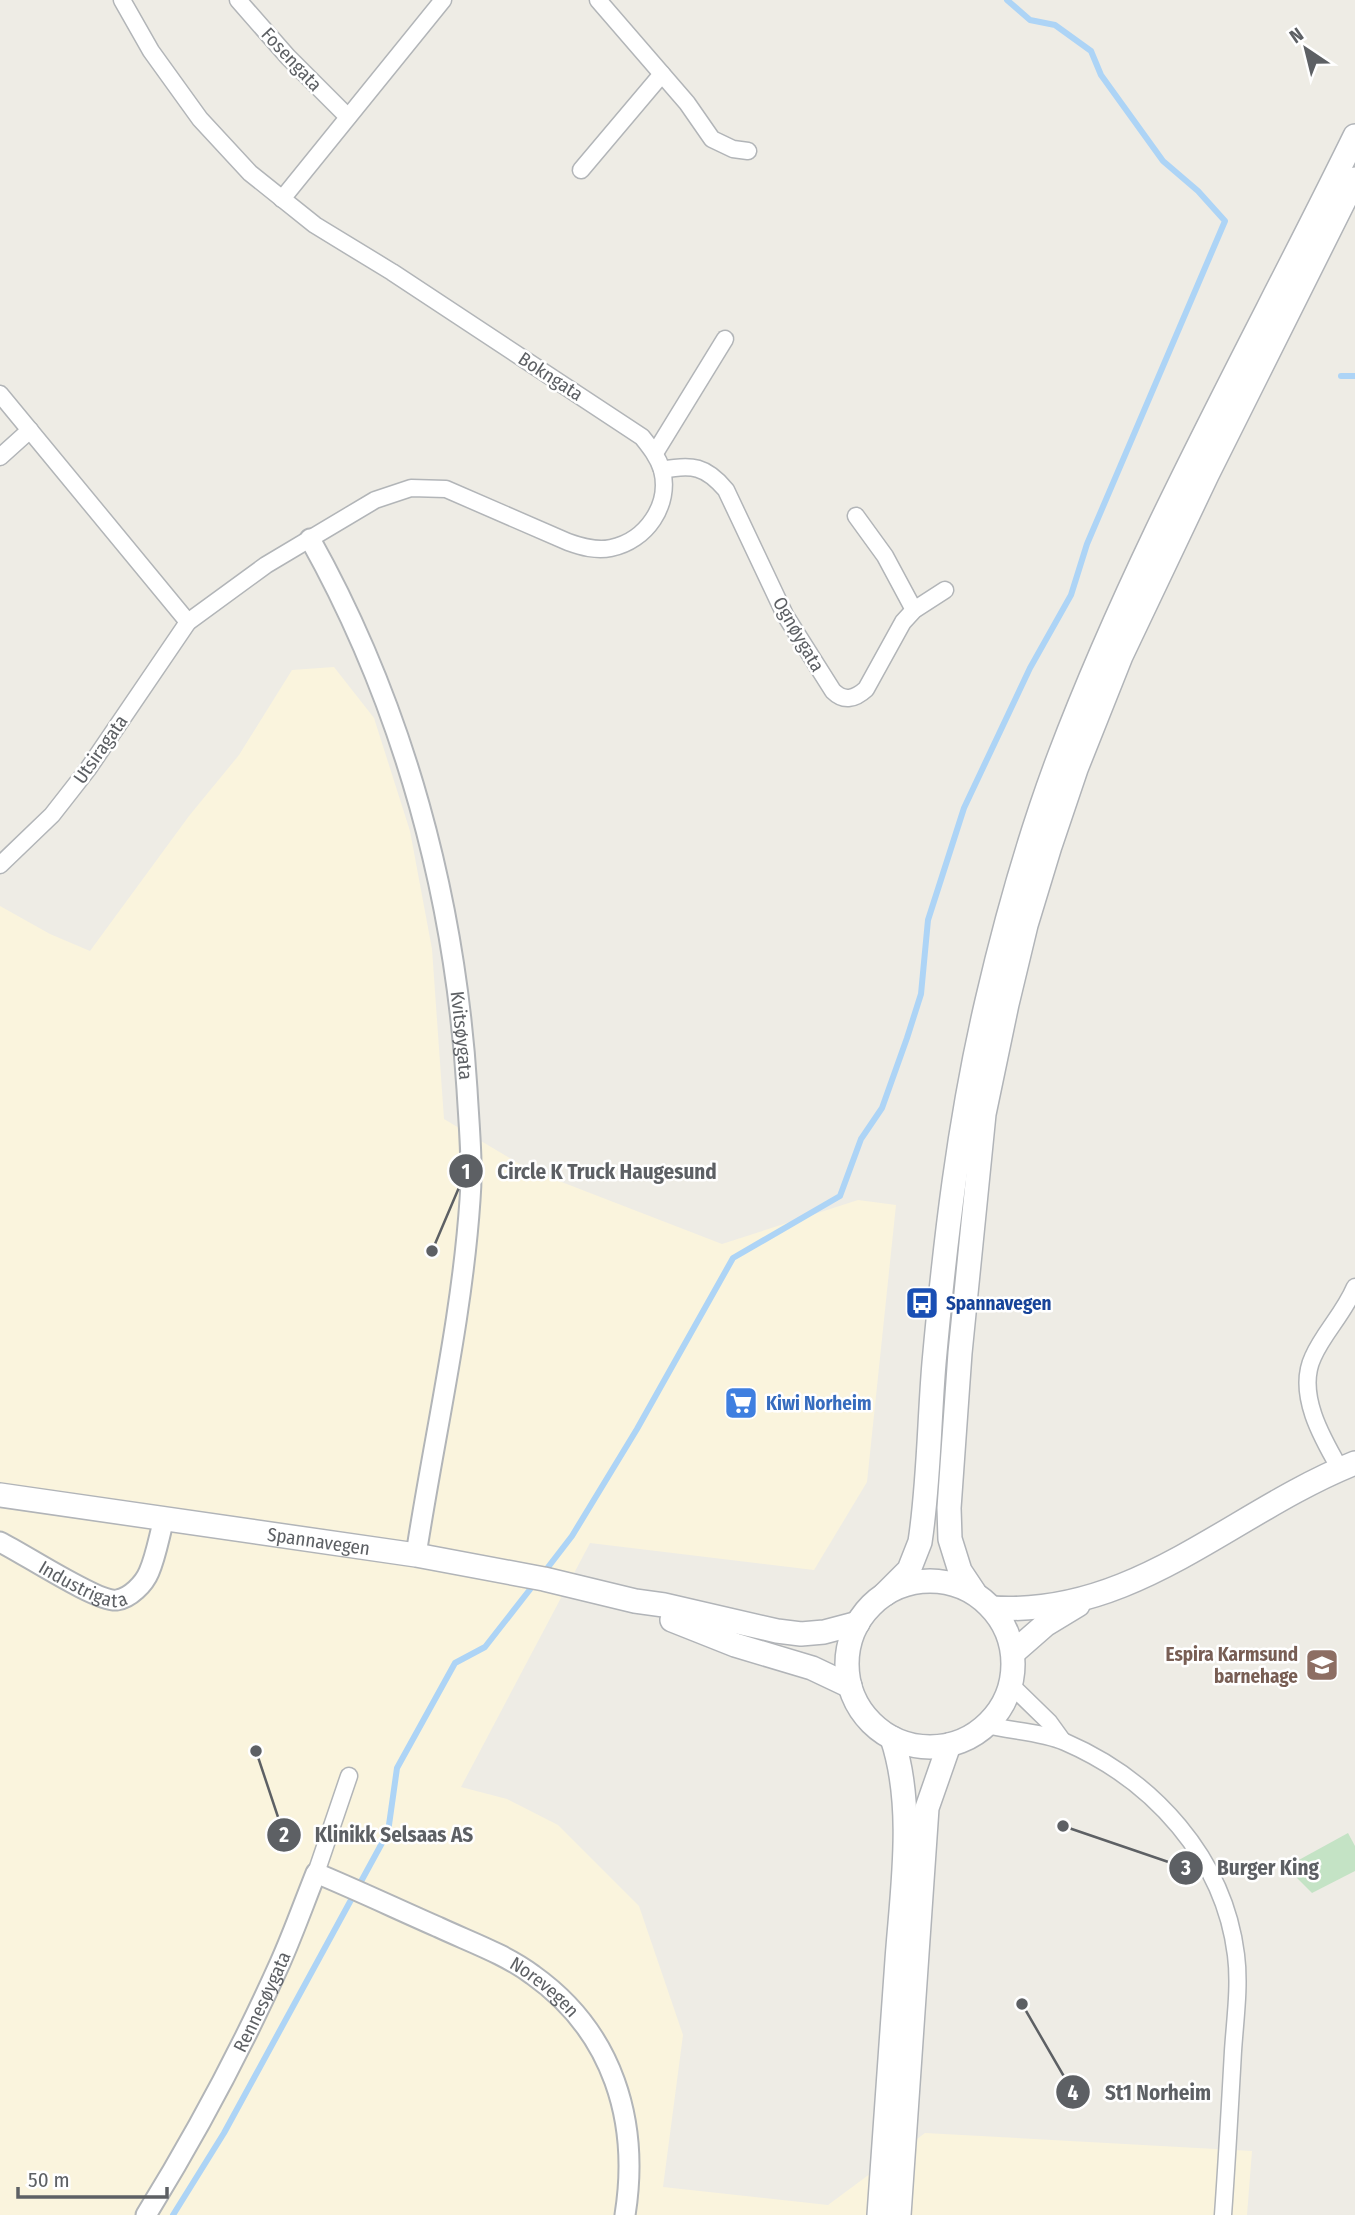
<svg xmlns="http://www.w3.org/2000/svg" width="1355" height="2215" font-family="'Fira Sans Condensed',sans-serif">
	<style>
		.commercial { fill: #faf4dd }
		.green { fill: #c4e3c5 }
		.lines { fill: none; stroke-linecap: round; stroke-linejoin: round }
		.stream { stroke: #add4f6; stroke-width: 6 }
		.minor-casing { stroke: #b2b5b8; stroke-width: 19 }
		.tertiary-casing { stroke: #b2b5b8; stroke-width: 23 }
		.secondary-casing { stroke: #b1b4b8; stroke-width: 26 }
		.minor { stroke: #fff; stroke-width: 16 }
		.tertiary { stroke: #fff; stroke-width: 19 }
		.secondary { stroke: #fff; stroke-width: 23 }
		.labels { text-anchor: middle; stroke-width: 5; stroke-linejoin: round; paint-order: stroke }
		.street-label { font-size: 19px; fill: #5d6064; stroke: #fff }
		.transit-label { font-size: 19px; font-weight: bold; fill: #164399; stroke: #fff; text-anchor: start }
		.shop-label { font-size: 19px; font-weight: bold; fill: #366cbe; stroke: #fff; text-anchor: start }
		.education-label { font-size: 19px; font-weight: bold; fill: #785e54; stroke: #fff; text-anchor: end }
		.leader { fill: none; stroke: #5d6064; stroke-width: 2.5 }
		.callout-dot { fill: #5d6064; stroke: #fff; stroke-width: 2.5 }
		.mark-label { font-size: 21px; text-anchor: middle; font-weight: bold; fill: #fff }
		.callout-label { font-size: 21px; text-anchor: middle; font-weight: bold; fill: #5d6064; stroke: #fff; stroke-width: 5; stroke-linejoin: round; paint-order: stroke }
	</style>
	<rect width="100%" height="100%" fill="#eeece5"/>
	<path class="commercial" d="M 334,667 L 374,718 L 410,831 L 432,949 L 444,1119 L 528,1169 L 722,1244 L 858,1200 L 896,1205 L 867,1482 L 814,1570 L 590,1543 L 461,1787 L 507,1799 L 558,1825 L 639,1906 L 683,2035 L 663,2187 L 828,2205 L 925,2133 L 1252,2151 L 1247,2215 L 0,2215 L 0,906 L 50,934 L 90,951 L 189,816 L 239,755 L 292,670 Z"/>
	<path class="green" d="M 1348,1833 L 1355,1846 L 1355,1871 L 1312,1893 L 1286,1867 Z"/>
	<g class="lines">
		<g class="stream">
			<path d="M 1341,376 L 1355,376"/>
			<path d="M 542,1575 L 572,1536 L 637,1429 L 733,1258 L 840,1196 L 861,1139 L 882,1108 L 907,1038 L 921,994 L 928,920 L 964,808 L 1030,668 L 1071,595 L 1087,544 L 1225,221 L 1198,191 L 1163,161 L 1101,75 L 1091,51 L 1055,25 L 1030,20 L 1007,0"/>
			<path d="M 173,2215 L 224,2133 L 388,1832 L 397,1768 L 455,1663 L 485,1647 L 535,1583"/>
		</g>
		<defs>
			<g id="minor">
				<path d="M 238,0 L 288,57 L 348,117"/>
				<path d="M 598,0 L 687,103 L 712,139 L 733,149 L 748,151"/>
				<path d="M 581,170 L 662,74"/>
				<path d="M 282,199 L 443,0"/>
				<path d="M 0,394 L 188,622"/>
				<path d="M 655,453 L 725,339"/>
				<path d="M 0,457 L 30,430"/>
				<path d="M 662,470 C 692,464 706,466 726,490 L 785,615 L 833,691 C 844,702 855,699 866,689 L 903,622 L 914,610 L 945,590"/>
				<path d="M 856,516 L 885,556 L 914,610"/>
				<path d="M 0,865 L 52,815 L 88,769 L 188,622 L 266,565 L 375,500 L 411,488 L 446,489 L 568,542 C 582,547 596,551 611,548 C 646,541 671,505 662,470 C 658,457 650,447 642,437 L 392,272 L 315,225 L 250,173 L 200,119 L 151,51 L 122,0"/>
				<path d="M 1340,1469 C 1322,1438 1296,1393 1313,1357 C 1324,1332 1343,1315 1355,1287"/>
				<path d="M 1011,1685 L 1049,1722 L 1062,1740"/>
				<path d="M 987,1725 C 1011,1731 1043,1732 1065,1742 C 1153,1780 1224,1858 1236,1955 C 1240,1986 1235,2020 1233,2051 C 1230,2105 1227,2160 1223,2215"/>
				<path d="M 316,1873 L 349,1776"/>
			</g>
			<g id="tertiary">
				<path id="s1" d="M 310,539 C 404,707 455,897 467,1089 C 469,1126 473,1163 470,1200 C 462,1319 434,1437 416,1555"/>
				<path id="s2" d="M 0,1542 C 23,1553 98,1603 117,1600 C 130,1598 144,1584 149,1572 C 156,1556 159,1537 164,1519"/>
				<path id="s3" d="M 146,2215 C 196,2134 241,2050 280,1963 C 293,1934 304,1903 316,1873 C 357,1890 397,1909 438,1927 C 470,1942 505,1954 533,1975 C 613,2032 640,2121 625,2215"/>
			</g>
			<g id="secondary">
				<path id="s4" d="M 0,1495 L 416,1555 L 544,1579 L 635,1601 L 664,1605 L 777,1631 L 801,1634 L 824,1632 L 858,1623"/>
				<circle cx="930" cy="1664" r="83"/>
				<path d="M 974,1592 L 960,1571 L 950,1539 L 949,1508 L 960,1353 L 984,1114 L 1007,1004 L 1026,925 L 1050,846 L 1076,769 L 1121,656 L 1207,475 L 1355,179"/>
				<path d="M 885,1594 L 909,1570 L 920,1542 C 929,1483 929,1423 934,1363 C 945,1242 959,1121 987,1001 C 1006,919 1029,837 1059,757 C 1140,543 1254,342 1355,136"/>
				<path d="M 992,1608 C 1135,1617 1232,1512 1355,1463"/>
				<path d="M 672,1620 L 735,1645 L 812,1668 L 850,1686"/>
				<path d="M 1013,1653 L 1045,1625 L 1078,1605"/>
				<path d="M 879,2215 C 885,2130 891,2045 897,1960 C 902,1890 915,1806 892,1738"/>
				<path d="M 899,2215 L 927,1808 L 949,1745"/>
			</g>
		</defs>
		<use href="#minor" class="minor-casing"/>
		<use href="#tertiary" class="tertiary-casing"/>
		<use href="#secondary" class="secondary-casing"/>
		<use href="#minor" class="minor"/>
		<use href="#tertiary" class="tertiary"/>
		<use href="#secondary" class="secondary"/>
	</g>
	<defs>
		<symbol id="bus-square" viewBox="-11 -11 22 22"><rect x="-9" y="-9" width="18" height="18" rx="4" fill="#1a4fb4" stroke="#fff"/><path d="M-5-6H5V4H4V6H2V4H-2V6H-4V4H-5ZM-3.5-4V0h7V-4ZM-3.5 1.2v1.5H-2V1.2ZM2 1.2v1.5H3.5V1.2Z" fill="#fff"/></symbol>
		<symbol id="supermarket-square" viewBox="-11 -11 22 22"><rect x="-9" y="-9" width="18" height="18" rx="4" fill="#3f7fe0" stroke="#fff"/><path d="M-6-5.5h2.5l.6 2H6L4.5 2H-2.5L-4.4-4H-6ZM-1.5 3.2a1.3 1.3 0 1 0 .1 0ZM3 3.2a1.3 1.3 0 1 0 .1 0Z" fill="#fff"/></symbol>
		<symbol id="school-square" viewBox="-11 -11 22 22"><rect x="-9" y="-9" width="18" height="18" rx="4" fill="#8d6e63" stroke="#fff"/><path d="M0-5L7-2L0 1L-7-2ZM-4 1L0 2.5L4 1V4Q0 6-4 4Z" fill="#fff"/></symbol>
	</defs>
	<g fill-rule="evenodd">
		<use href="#bus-square" x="903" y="1284" width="38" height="38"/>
		<use href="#supermarket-square" x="722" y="1384" width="38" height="38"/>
		<use href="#school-square" x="1303" y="1646" width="38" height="38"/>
	</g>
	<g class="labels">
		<g class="street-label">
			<text transform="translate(292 59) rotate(47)" y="7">Fosengata</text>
			<text transform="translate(551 376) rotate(33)" y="7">Bokngata</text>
			<text transform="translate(799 634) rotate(60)" y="7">Ognøygata</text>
			<text transform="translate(100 749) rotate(-55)" y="7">Utsiragata</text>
			<text dy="7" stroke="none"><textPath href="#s1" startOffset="523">Kvitsøygata</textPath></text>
			<text dy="7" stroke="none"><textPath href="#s4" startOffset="322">Spannavegen</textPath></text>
			<text dy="7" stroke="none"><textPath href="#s2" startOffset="94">Industrigata</textPath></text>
			<text dy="7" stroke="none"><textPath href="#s3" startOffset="639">Norevegen</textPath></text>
			<text dy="7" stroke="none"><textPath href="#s3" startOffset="243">Rennesøygata</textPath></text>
		</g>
		<g class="transit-label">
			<text x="946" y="1310">Spannavegen</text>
		</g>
		<g class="shop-label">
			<text x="766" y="1410">Kiwi Norheim</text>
		</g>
		<g class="education-label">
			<text x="1298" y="1661">Espira Karmsund<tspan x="1298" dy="22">barnehage</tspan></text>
		</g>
	</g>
	<path class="leader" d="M432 1251L466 1171M256 1751L284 1835M1063 1826L1186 1868M1022 2004L1073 2092"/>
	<g class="callout-dot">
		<circle cx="432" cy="1251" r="7"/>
		<circle cx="256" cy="1751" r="7"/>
		<circle cx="1063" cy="1826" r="7"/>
		<circle cx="1022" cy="2004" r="7"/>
		<circle cx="466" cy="1171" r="18"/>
		<circle cx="284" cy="1835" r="18"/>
		<circle cx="1186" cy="1868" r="18"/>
		<circle cx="1073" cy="2092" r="18"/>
	</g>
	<g class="mark-label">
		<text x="466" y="1179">1</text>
		<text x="284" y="1842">2</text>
		<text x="1186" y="1875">3</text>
		<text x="1073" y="2100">4</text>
	</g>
	<g class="callout-label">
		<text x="607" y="1179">Circle K Truck Haugesund</text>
		<text x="394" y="1842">Klinikk Selsaas AS</text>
		<text x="1268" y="1875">Burger King</text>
		<text x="1158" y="2100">St1 Norheim</text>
	</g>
	<g transform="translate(1306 49) rotate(325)" stroke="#ffffff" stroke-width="5" paint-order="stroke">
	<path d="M0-5L12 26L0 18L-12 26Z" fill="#5d6064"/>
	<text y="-10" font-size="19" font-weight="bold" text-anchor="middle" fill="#5d6064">N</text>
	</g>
	<path d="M18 2187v10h149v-10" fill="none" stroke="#5d6064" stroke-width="3.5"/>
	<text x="28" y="2187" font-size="21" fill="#5d6064" stroke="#ffffff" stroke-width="5" paint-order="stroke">50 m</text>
</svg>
